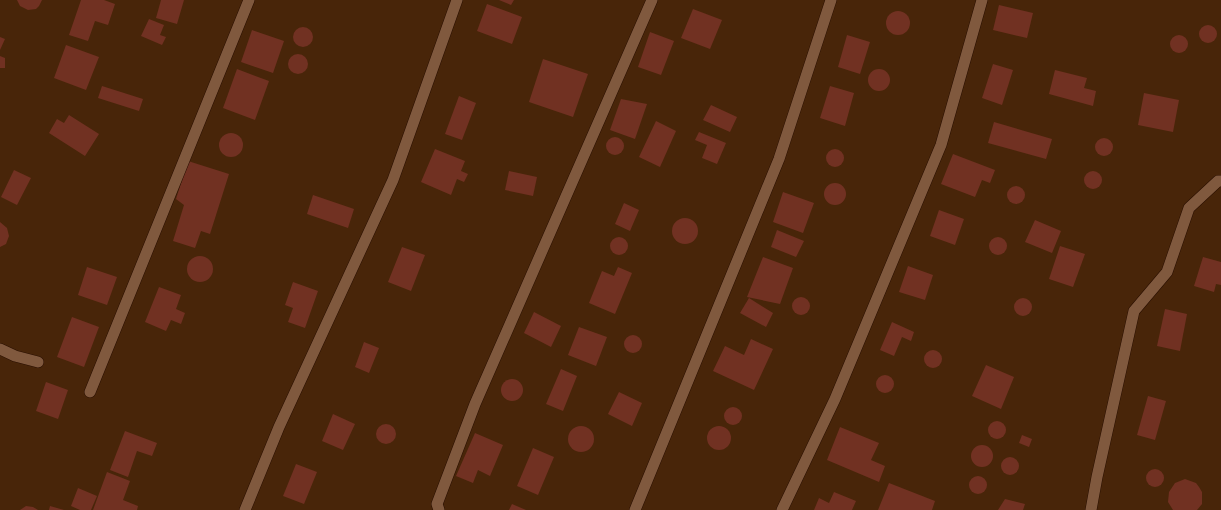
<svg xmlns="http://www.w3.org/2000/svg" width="1221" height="510" font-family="'Source Sans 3',sans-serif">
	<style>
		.building { fill: #713122 }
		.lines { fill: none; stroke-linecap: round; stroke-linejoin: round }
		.minor-casing { stroke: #290f00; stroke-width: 12 }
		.minor { stroke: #80593e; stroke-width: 11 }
	</style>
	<rect width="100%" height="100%" fill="#482509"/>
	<g class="building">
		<path d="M 17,0 L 42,0 L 39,6 L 36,9 L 28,10 L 20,6 Z"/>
		<path d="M 81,0 L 104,0 L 115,4 L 108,25 L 95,21 L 88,41 L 69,35 Z"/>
		<path d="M 161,0 L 184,0 L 177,24 L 156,18 Z"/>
		<path d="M 499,0 L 514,0 L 511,5 Z"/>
		<path d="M 487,4 L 522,17 L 512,44 L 477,31 Z"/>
		<path d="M 999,5 L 1033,13 L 1027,38 L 993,30 Z"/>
		<path d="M 693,9 L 722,20 L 710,49 L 681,38 Z"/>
		<circle cx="898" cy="23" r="12"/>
		<path d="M 149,19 L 164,25 L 160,35 L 166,37 L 162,45 L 141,36 Z"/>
		<circle cx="1208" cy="34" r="9"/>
		<circle cx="303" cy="37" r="10"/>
		<path d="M 252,30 L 284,41 L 273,73 L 241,62 Z"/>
		<path d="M 650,32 L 674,41 L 661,75 L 638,67 Z"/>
		<path d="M 847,35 L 870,42 L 860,74 L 838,67 Z"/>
		<circle cx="1179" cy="44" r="9"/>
		<path d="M 0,37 L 5,39 L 0,50 Z"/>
		<path d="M 66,45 L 99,57 L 86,90 L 54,78 Z"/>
		<circle cx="298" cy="64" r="10"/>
		<path d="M 0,56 L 5,58 L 5,68 L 0,68 Z"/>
		<path d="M 543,59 L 588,74 L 573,117 L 529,102 Z"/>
		<path d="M 993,64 L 1013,70 L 1002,105 L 982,98 Z"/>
		<circle cx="879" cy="80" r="11"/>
		<path d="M 237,69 L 269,81 L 255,120 L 223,108 Z"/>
		<path d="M 1055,70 L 1087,78 L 1084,88 L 1096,91 L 1093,106 L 1049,94 Z"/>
		<path d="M 102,86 L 143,99 L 139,111 L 98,98 Z"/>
		<path d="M 830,86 L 854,93 L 845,126 L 820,118 Z"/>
		<path d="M 1144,93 L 1179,100 L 1173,132 L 1138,125 Z"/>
		<path d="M 459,96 L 476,103 L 462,140 L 445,134 Z"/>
		<path d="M 621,99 L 647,104 L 635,139 L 610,130 Z"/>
		<path d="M 711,105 L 737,117 L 730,132 L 703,120 Z"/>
		<path d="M 69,115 L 99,134 L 85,156 L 49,133 L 57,119 L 64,123 Z"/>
		<path d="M 656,121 L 676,131 L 660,167 L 639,157 Z"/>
		<path d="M 994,122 L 1052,139 L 1046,159 L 988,143 Z"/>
		<path d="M 699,132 L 726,143 L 717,164 L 702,158 L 707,145 L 695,140 Z"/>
		<circle cx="231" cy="145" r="12"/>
		<circle cx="615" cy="146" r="9"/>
		<circle cx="1104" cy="147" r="9"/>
		<circle cx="835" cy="158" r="9"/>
		<path d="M 435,149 L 465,161 L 461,171 L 468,174 L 464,182 L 457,179 L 451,195 L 421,182 Z"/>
		<path d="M 953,154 L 995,170 L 990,183 L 982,180 L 975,197 L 941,184 Z"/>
		<path d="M 188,161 L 229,174 L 210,234 L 201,231 L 195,248 L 173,241 L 184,205 L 176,199 Z"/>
		<path d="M 14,170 L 31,178 L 17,205 L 1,197 Z"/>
		<path d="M 509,171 L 537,177 L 533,196 L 505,190 Z"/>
		<circle cx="1093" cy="180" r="9"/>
		<circle cx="835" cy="194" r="11"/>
		<circle cx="1016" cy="195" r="9"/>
		<path d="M 783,192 L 814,203 L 803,233 L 773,222 Z"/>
		<path d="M 313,195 L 354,209 L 348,228 L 307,214 Z"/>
		<path d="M 624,203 L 639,210 L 630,231 L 615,224 Z"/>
		<path d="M 939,210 L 964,219 L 955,245 L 930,236 Z"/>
		<circle cx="685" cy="231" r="13"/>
		<path d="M 1035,220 L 1061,231 L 1052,253 L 1025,242 Z"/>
		<path d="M 0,222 L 7,228 L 9,236 L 6,244 L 0,247 Z"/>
		<path d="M 777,230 L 804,241 L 796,257 L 771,247 Z"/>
		<circle cx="998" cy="246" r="9"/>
		<circle cx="619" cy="246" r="9"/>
		<path d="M 1060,246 L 1085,254 L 1073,287 L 1049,279 Z"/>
		<path d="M 402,247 L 425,255 L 411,291 L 388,282 Z"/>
		<circle cx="200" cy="269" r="13"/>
		<path d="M 763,257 L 793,268 L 780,304 L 747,297 Z"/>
		<path d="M 1203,257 L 1221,262 L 1221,285 L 1216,284 L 1214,292 L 1194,286 Z"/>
		<path d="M 908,266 L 933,275 L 925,300 L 899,292 Z"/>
		<path d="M 87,267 L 117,277 L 107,305 L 78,295 Z"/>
		<path d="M 618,267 L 632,273 L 615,314 L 589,303 L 602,271 L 614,276 Z"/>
		<path d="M 293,282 L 318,291 L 305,328 L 288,322 L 293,308 L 285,305 Z"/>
		<path d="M 159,287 L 181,295 L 176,309 L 185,313 L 181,324 L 171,320 L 166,331 L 145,322 Z"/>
		<circle cx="801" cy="306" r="9"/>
		<path d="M 749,298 L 773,313 L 766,327 L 740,313 Z"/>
		<circle cx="1023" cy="307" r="9"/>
		<path d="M 1165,309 L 1187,314 L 1180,351 L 1157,346 Z"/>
		<path d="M 534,312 L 561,326 L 551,347 L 524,333 Z"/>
		<path d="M 72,317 L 99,327 L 84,367 L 57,357 Z"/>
		<path d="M 892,322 L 914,332 L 911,341 L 902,337 L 894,356 L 880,350 Z"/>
		<path d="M 579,327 L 607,337 L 596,366 L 568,355 Z"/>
		<circle cx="633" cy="344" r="9"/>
		<path d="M 751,339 L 773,349 L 754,390 L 713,371 L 725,346 L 744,355 Z"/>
		<path d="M 364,342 L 379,348 L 369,373 L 355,367 Z"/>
		<circle cx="933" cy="359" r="9"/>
		<path d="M 986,365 L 1014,377 L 1001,409 L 972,396 Z"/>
		<path d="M 561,369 L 577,376 L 563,411 L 546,404 Z"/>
		<circle cx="885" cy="384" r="9"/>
		<circle cx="512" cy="390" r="11"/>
		<path d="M 46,382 L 68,390 L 58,419 L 36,411 Z"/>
		<path d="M 619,392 L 642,403 L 632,426 L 608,414 Z"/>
		<path d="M 1148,396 L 1166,401 L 1155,440 L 1137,435 Z"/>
		<circle cx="733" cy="416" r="9"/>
		<path d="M 333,414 L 355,424 L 343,450 L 322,441 Z"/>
		<circle cx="997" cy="430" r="9"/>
		<circle cx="386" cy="434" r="10"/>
		<circle cx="719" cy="438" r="12"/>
		<circle cx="581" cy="439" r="13"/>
		<path d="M 840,427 L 879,443 L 871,460 L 885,466 L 879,482 L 827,460 Z"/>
		<path d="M 125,431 L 157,443 L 152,456 L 137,451 L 128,477 L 110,470 Z"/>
		<path d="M 475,433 L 503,445 L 490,476 L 478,470 L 473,483 L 456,476 Z"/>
		<path d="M 1022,435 L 1032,439 L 1029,447 L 1019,443 Z"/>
		<circle cx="982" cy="456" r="11"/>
		<path d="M 533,448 L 554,457 L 538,495 L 517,486 Z"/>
		<circle cx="1010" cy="466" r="9"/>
		<path d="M 296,464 L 317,472 L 304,504 L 283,496 Z"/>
		<circle cx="1155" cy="478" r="9"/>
		<path d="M 107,472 L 130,481 L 123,500 L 138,506 L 137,510 L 93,510 Z"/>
		<circle cx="978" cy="485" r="9"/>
		<path d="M 1185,479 L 1196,483 L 1199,487 L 1202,492 L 1202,504 L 1197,510 L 1173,510 L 1168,502 L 1169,492 L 1175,483 Z"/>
		<path d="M 889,483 L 935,501 L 932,510 L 878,510 Z"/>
		<path d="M 78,488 L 97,496 L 91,510 L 80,510 L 71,506 Z"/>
		<path d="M 834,492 L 856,501 L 852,510 L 814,510 L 819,498 L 829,503 Z"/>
		<path d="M 1005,499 L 1025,504 L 1023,510 L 998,510 Z"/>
		<path d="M 512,504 L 526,510 L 509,510 Z"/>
		<path d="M 26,506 L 33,507 L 38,510 L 20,510 Z"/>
		<path d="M 50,506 L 64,510 L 49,510 Z"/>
	</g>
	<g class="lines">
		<defs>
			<g id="minor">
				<path d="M 0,349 L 15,356 L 38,362"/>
				<path d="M 90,392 L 249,0"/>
				<path d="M 245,510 L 279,427 L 393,180 L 457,0"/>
				<path d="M 439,510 L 437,504 L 475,404 L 652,0"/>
				<path d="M 635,510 L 779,159 L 831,0"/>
				<path d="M 782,510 L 835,399 L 941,145 L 982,0"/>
				<path d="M 1091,510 L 1097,477 L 1134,311 L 1167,272 L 1189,208 L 1218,181 L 1221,181"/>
			</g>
		</defs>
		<use href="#minor" class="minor-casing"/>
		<use href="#minor" class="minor"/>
	</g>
</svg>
